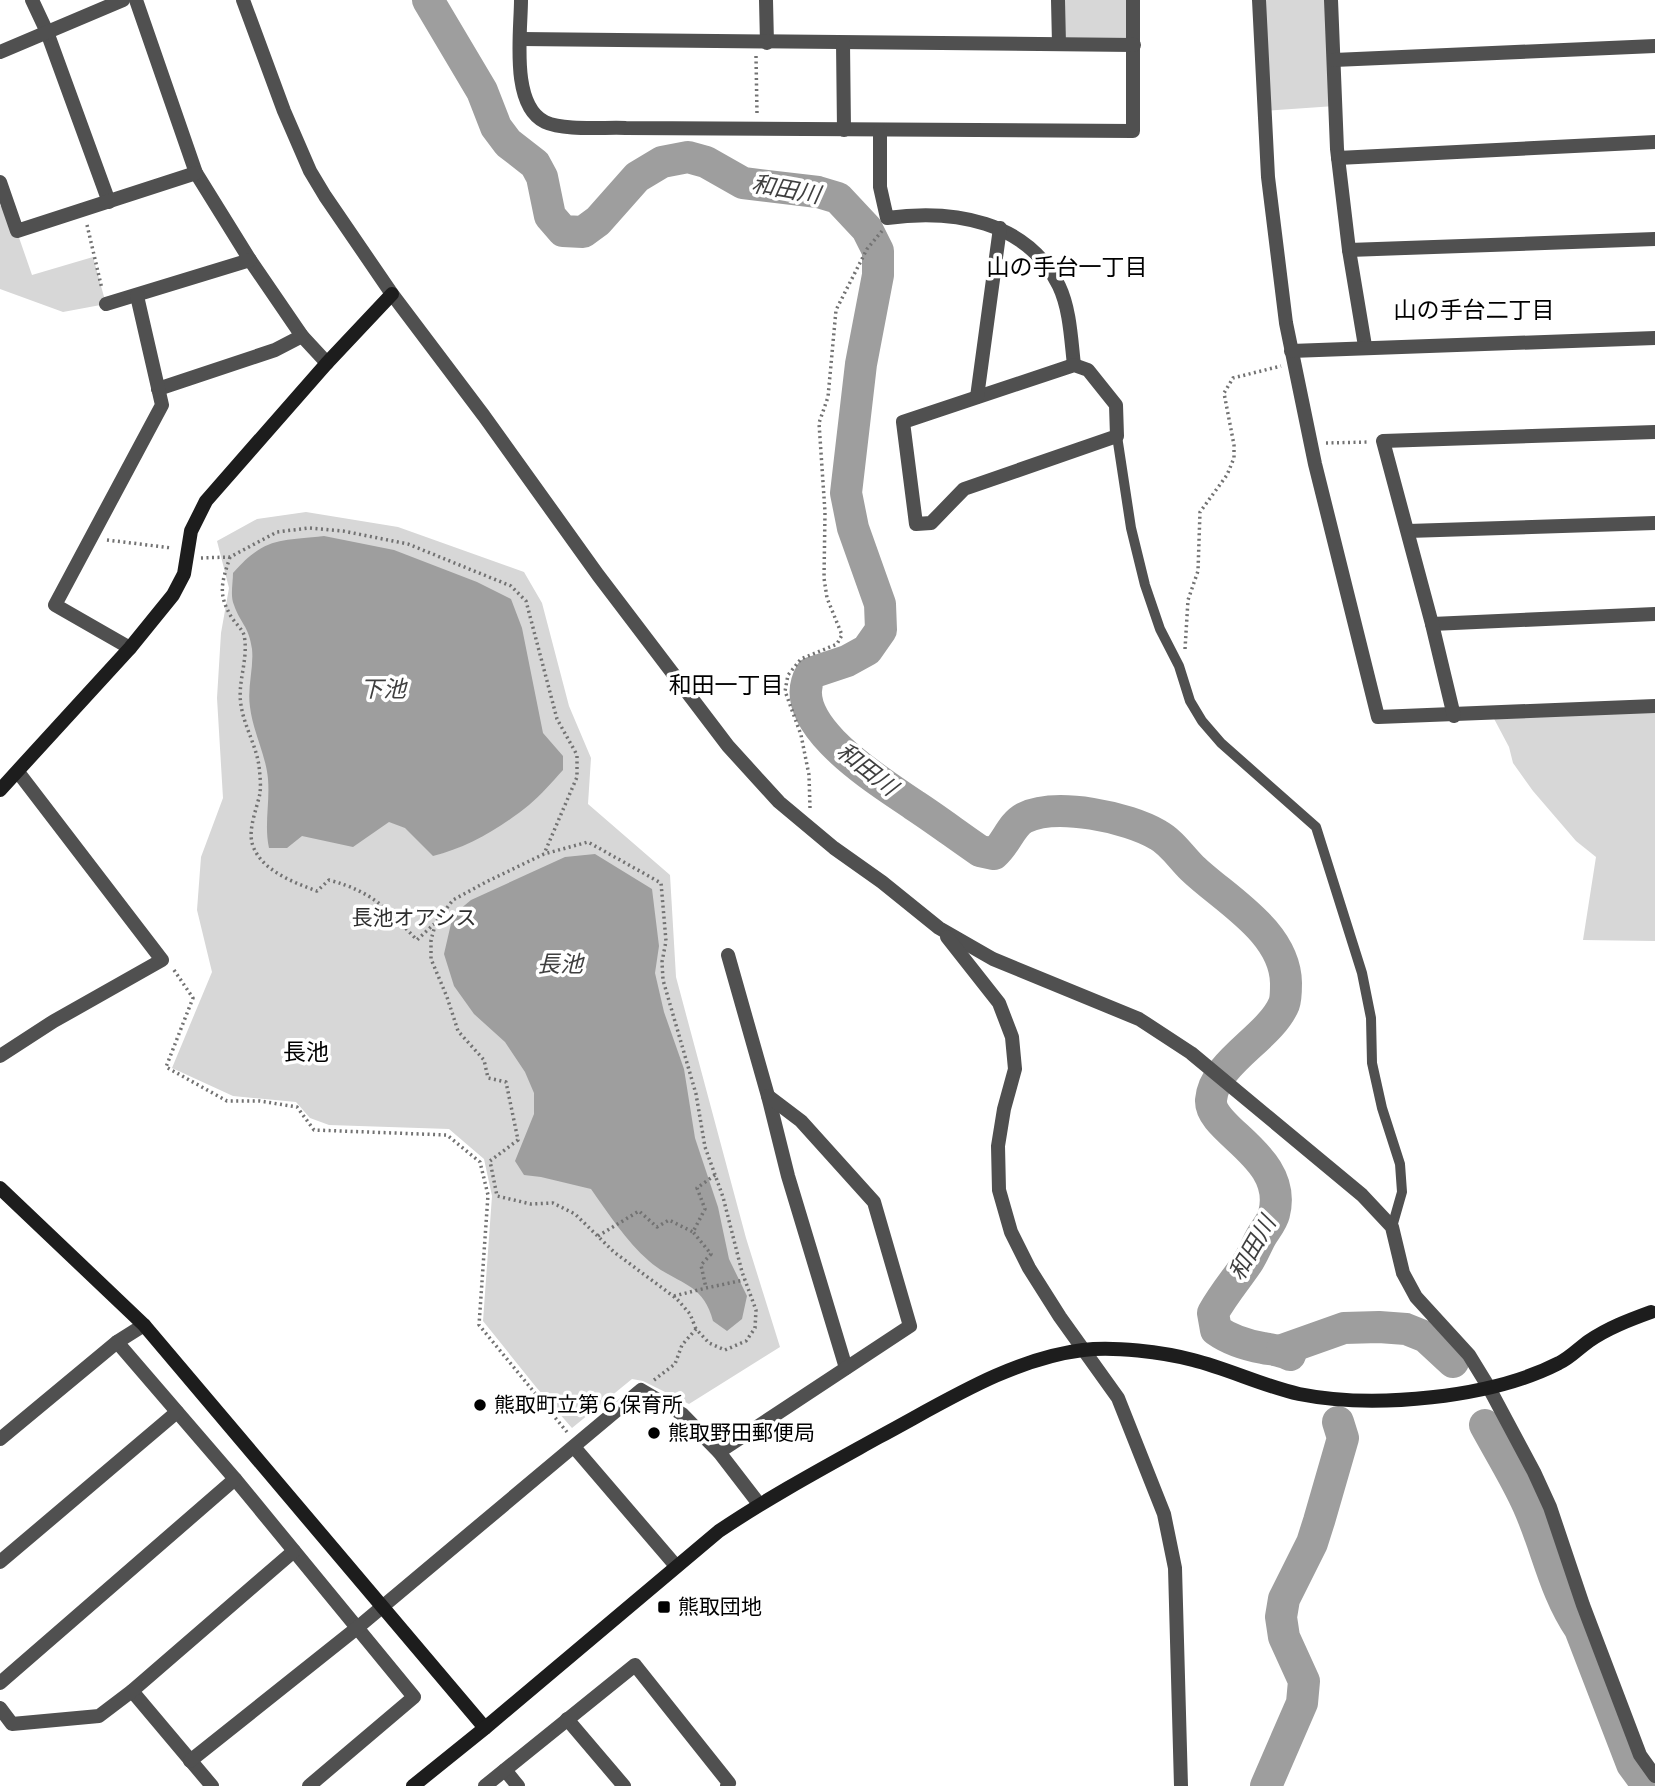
<svg xmlns="http://www.w3.org/2000/svg" width="1655" height="1786" font-family="Poppins,'Noto Sans JP',sans-serif">
	<style>
		.green { fill: #d7d7d7 }
		.water { fill: #9e9e9e }
		.lines { fill: none; stroke-linecap: round; stroke-linejoin: round }
		.river { stroke: #9e9e9e; stroke-width: 32 }
		.path { stroke: #727272; stroke-width: 3.5; stroke-dasharray: 2 3.5; stroke-linecap: butt }
		.lane { stroke: #505050; stroke-width: 10 }
		.street { stroke: #505050; stroke-width: 14 }
		.secondary { stroke: #1d1d1d; stroke-width: 14 }
		.poi-dot { fill: #000; stroke: #fff; stroke-width: 2.5 }
		.labels { text-anchor: middle; stroke-width: 7; stroke-linejoin: round; paint-order: stroke }
		.park-label { font-size: 21px; fill: #2e2e2e; stroke: #fff }
		.poi-label { font-size: 21px; fill: #000; stroke: #fff; text-anchor: start }
		.water-label { font-size: 23px; font-style: italic; fill: #3f3f3f; stroke: #fff }
		.neighbourhood-label { font-size: 23px; fill: #000; stroke: #fff }
	</style>
	<rect width="100%" height="100%" fill="#fff"/>
	<g class="green">
		<path d="M 1058,0 L 1133,0 L 1134,45 L 1059,44 Z"/>
		<path d="M 1259,0 L 1331,0 L 1335,106 L 1263,111 Z"/>
		<path d="M 7,203 L 32,275 L 93,257 L 106,304 L 63,312 L 0,289 L 0,206 Z"/>
		<path d="M 306,512 L 398,527 L 524,572 L 542,603 L 569,706 L 591,758 L 588,804 L 670,875 L 676,977 L 746,1238 L 780,1347 L 689,1404 L 643,1381 L 632,1379 L 572,1428 L 536,1387 L 483,1321 L 492,1196 L 484,1159 L 449,1129 L 329,1125 L 310,1118 L 296,1102 L 233,1096 L 172,1068 L 212,972 L 197,910 L 201,857 L 223,798 L 217,698 L 221,633 L 229,588 L 217,541 L 257,519 Z"/>
		<path d="M 1655,706 L 1655,941 L 1583,940 L 1596,857 L 1576,841 L 1533,791 L 1513,763 L 1509,747 L 1491,713 Z"/>
	</g>
	<g class="water">
		<path d="M 324,536 L 394,550 L 477,582 L 511,599 L 522,628 L 543,733 L 563,756 L 563,770 C 552,782 541,795 529,805 C 502,827 467,848 433,856 L 405,828 L 389,822 L 353,847 L 302,836 L 287,848 L 269,848 C 264,825 270,803 268,779 C 266,755 253,732 250,707 C 247,687 254,668 252,649 C 249,626 240,623 234,605 C 230,596 233,583 233,573 C 265,537 279,541 324,536 Z"/>
		<path d="M 595,854 L 652,889 L 659,946 L 655,973 L 664,1012 L 684,1069 L 695,1138 L 718,1207 L 729,1259 L 747,1296 L 742,1319 L 727,1331 L 713,1321 C 703,1281 675,1284 649,1261 C 626,1241 608,1213 591,1189 L 541,1177 L 524,1175 L 515,1161 L 534,1114 L 534,1093 L 525,1072 L 505,1042 L 474,1014 L 454,986 L 444,954 L 453,915 L 471,900 L 565,857 Z"/>
	</g>
	<g class="lines">
		<g class="river">
			<path d="M 428,0 L 482,91 L 496,127 L 508,143 L 535,164 L 542,177 L 550,216 L 563,231 L 583,232 L 598,221 L 637,177 L 662,162 L 688,157 L 706,162 L 743,183 L 818,192 L 838,198 L 867,229 L 878,251 L 878,275 L 861,364 L 846,493 L 853,528 L 880,604 L 881,630 L 867,650 L 847,661 L 811,673 C 782,723 881,782 914,805 C 937,820 958,836 980,851 L 994,854 C 1006,844 1011,825 1024,818 C 1056,802 1128,817 1158,835 C 1171,842 1181,857 1192,868 C 1224,899 1285,931 1286,983 C 1286,989 1286,999 1284,1004 C 1270,1038 1214,1062 1211,1100 C 1209,1131 1289,1156 1274,1214 C 1272,1222 1265,1230 1261,1237 C 1256,1246 1252,1257 1246,1265 C 1235,1281 1223,1295 1213,1313 L 1216,1330 C 1230,1340 1246,1345 1263,1348 C 1273,1350 1281,1350 1290,1355"/>
			<path d="M 1282,1350 L 1344,1328 L 1379,1327 L 1406,1329 L 1426,1337 L 1453,1362"/>
			<path d="M 1485,1425 C 1499,1451 1516,1478 1528,1505 C 1547,1547 1554,1591 1580,1629 L 1632,1764 L 1648,1786"/>
			<path d="M 1266,1786 L 1302,1703 L 1304,1681 L 1284,1637 L 1281,1617 L 1284,1599 L 1312,1543 L 1319,1521 L 1343,1438 L 1338,1422"/>
		</g>
		<g class="path">
			<path d="M 756,56 L 757,114"/>
			<path d="M 87,225 L 102,289"/>
			<path d="M 1326,443 L 1370,442"/>
			<path d="M 107,540 L 172,548"/>
			<path d="M 230,557 C 222,582 217,594 232,618 C 236,624 242,629 244,635 C 249,659 237,682 241,705 C 244,726 256,745 259,766 C 260,775 261,785 260,793 C 257,809 247,830 253,846 C 262,871 295,883 317,891 L 329,880 C 373,892 386,908 417,940 L 434,924"/>
			<path d="M 201,558 L 230,557 L 277,532 L 309,528 L 343,531 L 408,544 L 511,586 L 526,601 L 557,719 L 577,755 L 577,777 L 544,854"/>
			<path d="M 1185,649 L 1188,600 L 1198,571 L 1200,512 L 1227,475 L 1234,458 L 1234,445 L 1224,393 L 1233,378 L 1281,366"/>
			<path d="M 810,808 L 809,775 L 801,735 L 785,691 L 788,675 L 801,659 L 837,644 L 842,635 L 827,598 L 824,578 L 825,512 L 819,423 L 828,397 L 836,310 L 867,249 L 882,231"/>
			<path d="M 174,970 L 193,998 L 166,1067 L 227,1101 L 260,1101 L 297,1107 L 314,1130 L 447,1135 L 480,1162 L 488,1195 L 479,1325 L 567,1432"/>
			<path d="M 715,1175 L 697,1188 L 705,1209 L 693,1232 L 711,1254 L 701,1265 L 706,1288 L 744,1280"/>
			<path d="M 598,1236 L 639,1211 L 657,1227 L 669,1220 L 693,1232"/>
			<path d="M 674,1296 L 706,1288"/>
			<path d="M 654,1380 L 675,1364 L 682,1345 L 696,1329 L 709,1343 L 725,1350 L 746,1341 L 755,1328 L 756,1310 L 742,1272 L 723,1197 L 705,1147 L 696,1094 L 663,980 L 662,962 L 666,941 L 661,883 L 588,842 L 544,854 L 486,882 L 453,900 L 436,922 L 431,940 L 431,959 L 447,997 L 458,1031 L 484,1060 L 488,1078 L 506,1082 L 518,1140 L 490,1161 L 497,1196 L 531,1204 L 553,1203 L 575,1214 L 614,1252 L 677,1299 L 690,1314 L 696,1329"/>
		</g>
		<path class="lane" d="M 1117,436 L 1131,528 L 1145,585 L 1160,629 L 1179,666 L 1190,701 L 1202,721 L 1221,743 L 1316,827 L 1362,973 L 1371,1018 L 1372,1063 L 1382,1108 L 1400,1164 L 1402,1192 L 1392,1227"/>
		<g class="street">
			<path d="M 32,0 L 47,32 L 109,202"/>
			<path d="M 136,0 L 196,173 L 250,260 L 302,336 L 327,363"/>
			<path d="M 243,0 L 284,111 L 310,171 L 325,196 L 392,294 L 484,416 L 598,575 L 728,746 L 779,802 L 834,848 L 882,882 L 939,928 L 993,959 L 1139,1019 L 1191,1053 L 1362,1195 L 1392,1227 L 1403,1273 L 1416,1297 L 1469,1355 L 1488,1386 L 1534,1472 L 1550,1507 L 1583,1605 L 1640,1755 L 1655,1776"/>
			<path d="M 521,0 C 521,32 510,105 545,122 C 564,131 604,127 626,128 L 1133,131 L 1133,0"/>
			<path d="M 766,0 L 767,43"/>
			<path d="M 1058,0 L 1059,44"/>
			<path d="M 1259,0 L 1268,177 L 1286,323 L 1315,464 L 1378,717 L 1655,706"/>
			<path d="M 1331,0 L 1337,149 L 1349,250 L 1365,346"/>
			<path d="M 521,39 L 1134,45"/>
			<path d="M 843,43 L 844,130"/>
			<path d="M 0,52 L 123,0"/>
			<path d="M 1334,60 L 1655,46"/>
			<path d="M 880,131 L 880,187 L 887,218 C 952,209 1027,220 1059,286 C 1070,309 1071,339 1074,365"/>
			<path d="M 1338,158 L 1655,142"/>
			<path d="M 0,182 L 17,231 L 196,173"/>
			<path d="M 1349,250 L 1655,239"/>
			<path d="M 106,304 L 250,260"/>
			<path d="M 1291,351 L 1655,338"/>
			<path d="M 1074,365 L 1088,370 L 1116,405 L 1117,436 L 964,489 L 931,523 L 916,524 L 903,422 Z"/>
			<path d="M 158,389 L 275,350 L 302,336"/>
			<path d="M 977,397 L 1000,228"/>
			<path d="M 1408,531 L 1655,523"/>
			<path d="M 1432,624 L 1655,614"/>
			<path d="M 130,648 L 55,605 L 162,405 L 137,296"/>
			<path d="M 1454,716 L 1432,624 L 1383,441 L 1655,432"/>
			<path d="M 947,937 L 999,1003 L 1012,1037 L 1015,1069 L 1004,1109 L 998,1146 L 999,1190 L 1011,1232 L 1029,1268 L 1060,1317 L 1118,1398 L 1164,1514 L 1175,1568 L 1181,1786"/>
			<path d="M 728,955 L 768,1096 L 788,1176 L 846,1368"/>
			<path d="M 0,1056 L 54,1021 L 162,960 L 18,772"/>
			<path d="M 117,1342 L 235,1479 L 414,1697 L 309,1786"/>
			<path d="M 0,1439 L 117,1342 L 144,1325"/>
			<path d="M 574,1447 L 676,1566"/>
			<path d="M 719,1452 L 910,1326 L 874,1202 L 801,1121 L 768,1096"/>
			<path d="M 0,1562 L 177,1412"/>
			<path d="M 0,1683 L 235,1479"/>
			<path d="M 132,1691 L 212,1786"/>
			<path d="M 0,1708 L 12,1724 L 99,1716 L 132,1691 L 294,1551"/>
			<path d="M 567,1719 L 624,1786"/>
			<path d="M 190,1761 L 357,1628 L 641,1390 L 682,1414 L 719,1452 L 759,1504"/>
			<path d="M 505,1770 L 518,1786"/>
			<path d="M 485,1786 L 635,1665 L 729,1783 L 727,1786"/>
		</g>
		<g class="secondary">
			<path d="M 0,790 L 130,648 L 173,595 L 184,574 L 191,531 L 206,501 L 327,363 L 392,294"/>
			<path d="M 0,1188 L 144,1325 L 485,1728"/>
			<path d="M 413,1786 L 485,1728 L 719,1531 C 771,1496 825,1467 879,1437 C 943,1403 1010,1359 1083,1350 C 1113,1346 1163,1352 1193,1360 C 1229,1369 1263,1386 1299,1394 C 1374,1409 1491,1398 1559,1363 C 1570,1358 1579,1348 1589,1341 C 1608,1328 1629,1320 1651,1312"/>
		</g>
	</g>
	<g class="poi-dot">
		<circle cx="480" cy="1405" r="7"/>
		<circle cx="654" cy="1433" r="7"/>
		<rect x="657" y="1600" width="14" height="14" rx="3.5"/>
	</g>
	<g class="labels">
		<g class="park-label">
			<text x="414" y="925">長池オアシス</text>
		</g>
		<g class="poi-label">
			<text x="494" y="1412">熊取町立第６保育所</text>
			<text x="668" y="1440">熊取野田郵便局</text>
			<text x="678" y="1614">熊取団地</text>
		</g>
		<g class="water-label">
			<text transform="translate(786 189) rotate(10)" y="8">和田川</text>
			<text x="383" y="697">下池</text>
			<text transform="translate(867 769) rotate(38)" y="8">和田川</text>
			<text x="560" y="972">長池</text>
			<text transform="translate(1252 1248) rotate(-60)" y="8">和田川</text>
		</g>
		<g class="neighbourhood-label">
			<text x="1067" y="275">山の手台一丁目</text>
			<text x="1474" y="318">山の手台二丁目</text>
			<text x="726" y="693">和田一丁目</text>
			<text x="306" y="1060">長池</text>
		</g>
	</g>
</svg>
